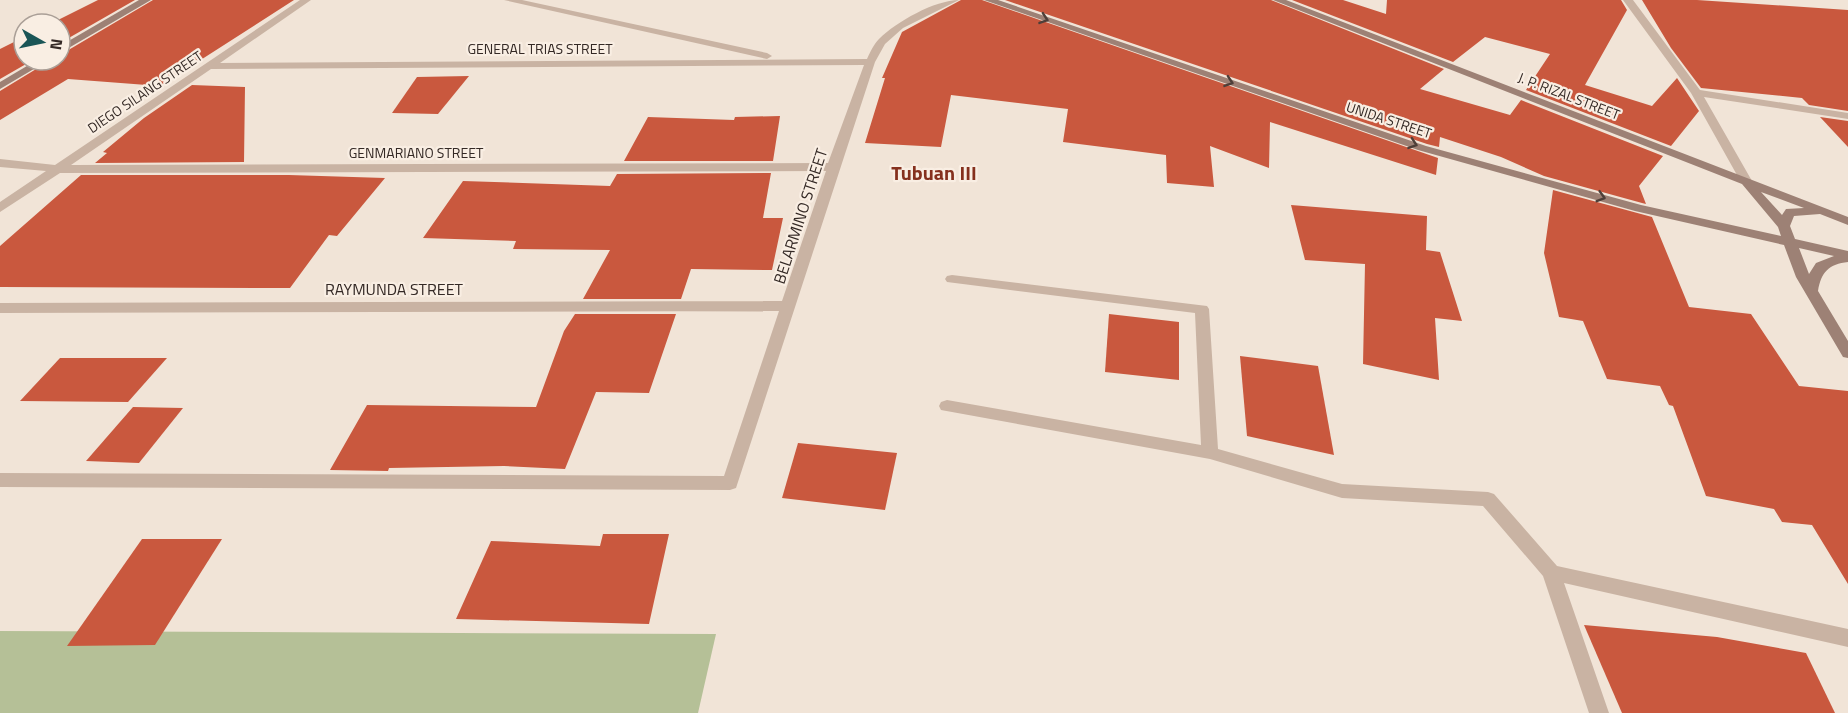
<svg xmlns="http://www.w3.org/2000/svg" width="1848" height="713" font-family="'Titillium Web',sans-serif">
	<style>
		.green { fill: #b5c097 }
		.building { fill: #c9583e }
		.lines { fill: none; stroke-linecap: round; stroke-linejoin: round }
		.street { fill: #c9b3a3; fill-rule: evenodd }
		.secondary { fill: #9d8175; fill-rule: evenodd }
		.oneway { stroke: #4e3f39 }
		.labels { text-anchor: middle; stroke-width: 4.5; stroke-linejoin: round; paint-order: stroke }
		.far-street-label { font-size: 14px; fill: #342925; stroke: #f9eee3 }
		.street-label { font-size: 16px; fill: #342925; stroke: #f9eee3 }
		.quarter-label { font-size: 20px; font-weight: bold; fill: #85301d; stroke: #f9eee3 }
	</style>
	<rect width="100%" height="100%" fill="#f1e4d7"/>
	<path class="green" d="M 0,631 L 716,634 L 698,713 L 0,713 Z"/>
	<g class="building">
		<path d="M 98,0 L 135,0 L 60,43 L 60,24 L 50,24 Z"/>
		<path d="M 153,0 L 294,0 L 160,86 L 68,79 L 0,120 L 0,91 L 51,60 L 60,60 L 60,55 Z"/>
		<path d="M 961,0 L 982,0 L 1438,158 L 1436,175 L 1270,122 L 1269,168 L 1210,146 L 1214,187 L 1167,183 L 1166,155 L 1063,142 L 1068,109 L 951,95 L 941,147 L 865,143 L 885,78 L 882,78 L 902,32 Z"/>
		<path d="M 1005,0 L 1271,0 L 1444,69 L 1420,89 L 1510,115 L 1521,100 L 1663,156 L 1639,186 L 1646,204 L 1642,203 L 1544,176 L 1501,157 L 1440,137 L 1439,147 L 1427,144 Z"/>
		<path d="M 1292,0 L 1343,0 L 1386,14 L 1387,0 L 1621,0 L 1627,10 L 1585,85 L 1652,106 L 1677,78 L 1699,111 L 1671,146 L 1526,90 L 1550,54 L 1485,37 L 1453,62 Z"/>
		<path d="M 1642,0 L 1697,0 L 1848,10 L 1848,111 L 1809,105 L 1802,98 L 1701,88 L 1671,48 Z"/>
		<path d="M 24,37 L 24,60 L 33,60 L 0,79 L 0,49 Z"/>
		<path d="M 469,76 L 438,114 L 392,113 L 417,77 Z"/>
		<path d="M 192,85 L 245,87 L 244,162 L 95,163 L 107,153 L 103,152 L 144,118 Z"/>
		<path d="M 780,116 L 773,161 L 624,161 L 648,117 L 734,120 L 735,117 Z"/>
		<path d="M 1820,117 L 1848,121 L 1848,147 Z"/>
		<path d="M 771,173 L 763,218 L 783,218 L 772,270 L 691,269 L 681,299 L 583,299 L 610,250 L 513,249 L 516,241 L 423,238 L 463,181 L 610,186 L 617,174 Z"/>
		<path d="M 81,175 L 289,175 L 385,178 L 337,236 L 329,235 L 290,288 L 0,287 L 0,246 Z"/>
		<path d="M 1553,190 L 1652,217 L 1689,307 L 1751,314 L 1799,386 L 1848,391 L 1848,584 L 1812,525 L 1782,522 L 1774,509 L 1706,496 L 1673,406 L 1669,405 L 1660,386 L 1607,379 L 1583,321 L 1559,317 L 1544,253 Z"/>
		<path d="M 1291,205 L 1427,216 L 1426,250 L 1440,252 L 1462,321 L 1435,318 L 1439,380 L 1363,364 L 1365,264 L 1305,260 Z"/>
		<path d="M 575,314 L 676,314 L 649,393 L 596,392 L 565,469 L 504,466 L 389,468 L 388,471 L 330,470 L 367,405 L 536,407 L 564,331 Z"/>
		<path d="M 1109,314 L 1179,322 L 1179,380 L 1105,372 Z"/>
		<path d="M 1240,356 L 1318,366 L 1334,455 L 1247,436 Z"/>
		<path d="M 60,358 L 167,358 L 128,402 L 20,401 Z"/>
		<path d="M 133,407 L 183,408 L 139,463 L 86,461 Z"/>
		<path d="M 798,443 L 897,453 L 885,510 L 782,498 Z"/>
		<path d="M 603,534 L 669,534 L 649,624 L 456,619 L 491,541 L 600,546 Z"/>
		<path d="M 142,539 L 222,539 L 155,645 L 67,646 Z"/>
		<path d="M 1584,625 L 1717,637 L 1806,653 L 1835,713 L 1622,713 Z"/>
	</g>
	<g class="lines">
		<g class="street">
			<path d="M 300,0 L 311,0 L 220,63 L 867,59 C 870,52 874,44 879,39 C 896,22 935,0 959,0 L 903,28 L 885,44 L 875,62 L 736,488 L 730,490 L 0,487 L 0,473 L 724,476 L 779,311 L 0,313 L 0,303 L 782,301 L 826,171 L 60,173 L 0,212 L 0,202 L 46,171 L 0,167 L 0,159 L 55,165 ZM 864,65 L 828,163 L 71,165 L 211,69 Z"/>
			<path d="M 504,0 L 522,0 L 767,53 L 772,56 L 767,59 Z"/>
			<path d="M 1623,0 L 1633,0 L 1700,90 L 1848,113 L 1848,119 L 1704,97 L 1752,181 L 1750,184 L 1742,184 L 1691,93 Z"/>
			<path d="M 952,275 L 1207,306 L 1209,309 L 1218,449 L 1342,484 L 1488,492 L 1494,494 L 1557,566 L 1848,629 L 1848,647 L 1564,583 L 1609,713 L 1589,713 L 1543,576 L 1483,506 L 1342,498 L 1210,459 L 941,410 L 939,406 L 941,402 L 947,400 L 1201,445 L 1195,313 L 947,282 L 945,279 L 947,276 Z"/>
		</g>
		<g class="secondary">
			<path d="M 139,0 L 151,0 L 60,53 L 60,46 Z"/>
			<path d="M 984,0 L 998,0 L 1426,146 L 1641,205 L 1781,236 L 1778,227 L 1742,184 L 1273,0 L 1286,0 L 1848,217 L 1848,225 L 1820,214 L 1794,216 L 1790,226 L 1795,239 L 1848,251 L 1848,262 C 1829,264 1821,272 1818,291 L 1848,341 L 1848,358 L 1843,357 L 1796,277 L 1784,245 L 1635,211 L 1418,150 ZM 1761,192 L 1804,208 L 1786,209 L 1782,215 ZM 1799,248 L 1834,256 L 1816,263 L 1809,274 Z"/>
			<path d="M 37,60 L 49,60 L 0,89 L 0,82 Z"/>
		</g>
	</g>
	<defs><path id="oneway-chevron" d="M-2-3.5L2.5 0L-2 3.5" fill="none" stroke-width="1.6" stroke-linecap="round" stroke-linejoin="round" transform="scale(1.5)"/></defs>
	<g class="oneway">
		<use href="#oneway-chevron" transform="translate(1044 19) rotate(19)"/>
		<use href="#oneway-chevron" transform="translate(1229 82) rotate(19)"/>
		<use href="#oneway-chevron" transform="translate(1413 144) rotate(19)"/>
		<use href="#oneway-chevron" transform="translate(1601 197) rotate(16)"/>
	</g>
	<g class="labels">
		<g class="far-street-label">
			<text x="540" y="54">GENERAL TRIAS STREET</text>
			<text transform="translate(145 92) rotate(-34)" y="5">DIEGO SILANG STREET</text>
			<text transform="translate(1569 96) rotate(21)" y="5">J. P. RIZAL STREET</text>
			<text transform="translate(1389 120) rotate(18)" y="5">UNIDA STREET</text>
			<text x="416" y="158">GENMARIANO STREET</text>
		</g>
		<g class="street-label">
			<text transform="translate(800 216) rotate(-72)" y="6">BELARMINO STREET</text>
			<text x="394" y="295">RAYMUNDA STREET</text>
		</g>
		<g class="quarter-label">
			<text x="934" y="180">Tubuan III</text>
		</g>
	</g>
	<g transform="translate(42 42) rotate(99)"><circle r="28" fill="#f9eee3" stroke="#aa9f97" stroke-width="1.5"/>
	<path d="M0-4.5L10 22L0 15L-10 22Z" fill="#1a5556"/>
	<text y="-9" font-size="16" font-weight="bold" text-anchor="middle" fill="#342925">N</text>
	</g>
</svg>
